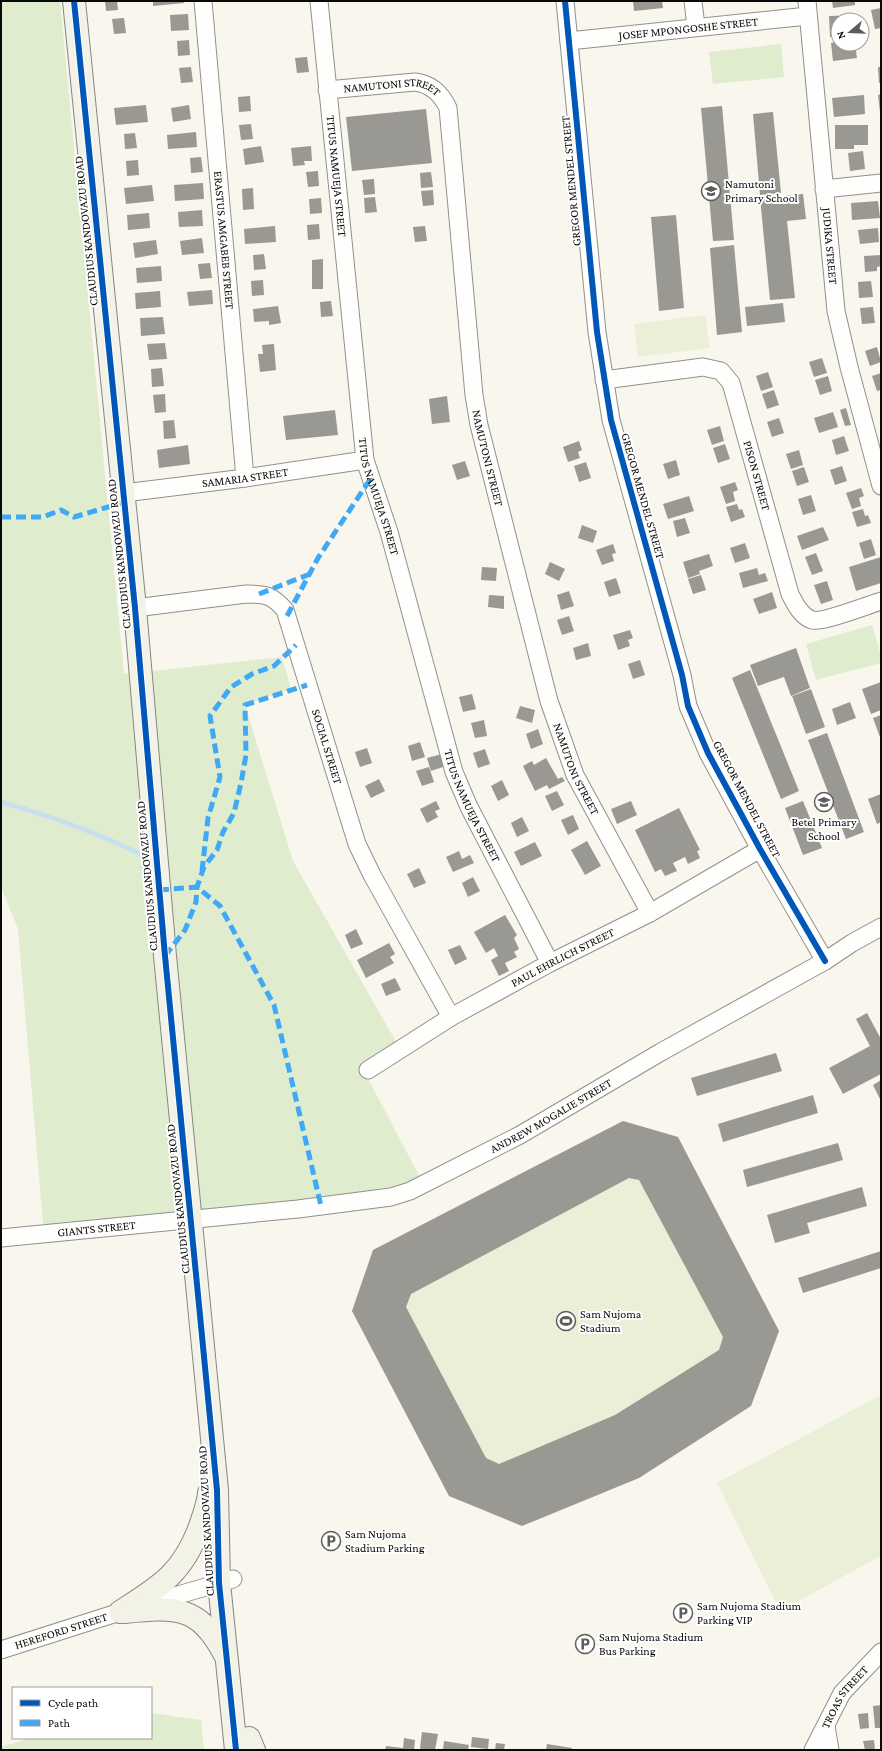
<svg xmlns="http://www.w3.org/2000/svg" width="882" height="1751" font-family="'Crimson Pro',serif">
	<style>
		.green { fill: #e0ecce }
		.pitch { fill: #eaf0d8 }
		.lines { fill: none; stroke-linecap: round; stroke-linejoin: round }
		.stream { stroke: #c6e0ef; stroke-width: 4.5 }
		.building { fill: #9a9893; fill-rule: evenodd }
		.street-casing { stroke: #91908c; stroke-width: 19 }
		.secondary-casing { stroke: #878682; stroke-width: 24 }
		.street { stroke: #fefefc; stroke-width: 17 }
		.secondary { stroke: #f3f2e7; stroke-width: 22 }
		.quiet { stroke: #3fa9f5; stroke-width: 5; stroke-dasharray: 10 5; stroke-linecap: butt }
		.cycleway-casing { stroke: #fff; stroke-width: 8 }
		.cycleway { stroke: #0057b8; stroke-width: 6 }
		.labels { text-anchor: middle; stroke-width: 4; stroke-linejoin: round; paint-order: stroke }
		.street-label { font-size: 12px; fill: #090909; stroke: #fff }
		.poi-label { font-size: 12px; fill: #090909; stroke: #fff; text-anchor: start }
	</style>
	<rect width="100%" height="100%" fill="#f8f6ed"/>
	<g class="green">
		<path d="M 1,1 L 60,1 L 124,674 L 282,657 L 291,689 L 245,705 L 293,861 L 399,1047 L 363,1069 L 424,1185 L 44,1235 L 18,929 L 1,887 Z"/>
		<path d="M 781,44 L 784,77 L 713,84 L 709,52 Z"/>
		<path d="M 872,625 L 881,656 L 881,663 L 816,680 L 806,644 Z"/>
		<path d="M 151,1713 L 201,1720 L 204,1750 L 1,1750 L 1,1747 L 30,1738 L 151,1738 Z"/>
	</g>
	<g class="pitch">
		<path d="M 705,315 L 710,348 L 638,357 L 634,324 Z"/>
		<path d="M 623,1121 L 678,1137 L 779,1331 L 751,1406 L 639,1478 L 522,1526 L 449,1496 L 352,1311 L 373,1250 Z"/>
		<path d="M 881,1395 L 881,1556 L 780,1611 L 717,1483 Z"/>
	</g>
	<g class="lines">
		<path class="stream" d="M 1,802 C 51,816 100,834 147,857"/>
	</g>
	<g class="building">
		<path d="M 105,1 L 117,1 L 118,10 L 106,11 Z"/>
		<path d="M 153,1 L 184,1 L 184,3 L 153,6 Z"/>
		<path d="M 633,1 L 662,1 L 663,8 L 634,11 Z"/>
		<path d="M 832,1 L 855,1 L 855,5 L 833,8 Z"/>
		<path d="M 881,8 L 881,28 L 875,29 L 871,10 Z"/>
		<path d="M 188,14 L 189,30 L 171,31 L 170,15 Z"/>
		<path d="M 859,15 L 859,20 L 838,20 L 838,36 L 830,37 L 829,16 Z"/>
		<path d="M 124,18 L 126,33 L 114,34 L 112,19 Z"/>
		<path d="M 189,40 L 190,55 L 178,56 L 177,41 Z"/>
		<path d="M 838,42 L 838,44 L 855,44 L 857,58 L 833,61 L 831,43 Z"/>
		<path d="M 307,57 L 309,72 L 297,73 L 295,58 Z"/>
		<path d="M 191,67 L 193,82 L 181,83 L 179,68 Z"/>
		<path d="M 878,67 L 881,67 L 881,83 L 879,83 Z"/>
		<path d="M 881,94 L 881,112 L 880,112 L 878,95 Z"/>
		<path d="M 864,95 L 865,114 L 834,117 L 832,98 Z"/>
		<path d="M 250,96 L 251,111 L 239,112 L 238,97 Z"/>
		<path d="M 146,105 L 148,122 L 116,125 L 114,108 Z"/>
		<path d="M 189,105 L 191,119 L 173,122 L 171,108 Z"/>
		<path d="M 722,106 L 734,240 L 713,241 L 701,108 Z"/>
		<path d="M 426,109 L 432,163 L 352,171 L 346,117 Z"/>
		<path d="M 773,112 L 781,193 L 760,195 L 753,114 Z"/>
		<path d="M 251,124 L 253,139 L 241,140 L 239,125 Z"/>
		<path d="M 835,125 L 868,125 L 868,145 L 854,145 L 854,149 L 835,149 Z"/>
		<path d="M 196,132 L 197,147 L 168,149 L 167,135 Z"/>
		<path d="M 135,133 L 137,148 L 125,149 L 124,134 Z"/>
		<path d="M 261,146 L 264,162 L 245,165 L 243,149 Z"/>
		<path d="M 311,146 L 312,161 L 304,161 L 305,165 L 293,166 L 291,148 Z"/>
		<path d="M 863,151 L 865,169 L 850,171 L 848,153 Z"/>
		<path d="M 201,157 L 203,172 L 191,173 L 190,158 Z"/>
		<path d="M 138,160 L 139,175 L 127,176 L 126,161 Z"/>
		<path d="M 318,171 L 319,186 L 308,187 L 306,172 Z"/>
		<path d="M 431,172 L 433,187 L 421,188 L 420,173 Z"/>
		<path d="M 374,179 L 375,194 L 364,195 L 362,180 Z"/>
		<path d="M 203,183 L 204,199 L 175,201 L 174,185 Z"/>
		<path d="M 152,185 L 154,201 L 126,204 L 124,188 Z"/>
		<path d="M 253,188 L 254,209 L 243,210 L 242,189 Z"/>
		<path d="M 433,190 L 434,205 L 423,206 L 421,191 Z"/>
		<path d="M 803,194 L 806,219 L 787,221 L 795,298 L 770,300 L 760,198 Z"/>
		<path d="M 375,197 L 377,212 L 365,213 L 364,198 Z"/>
		<path d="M 321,198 L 322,213 L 310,214 L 309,199 Z"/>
		<path d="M 878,201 L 880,218 L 852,220 L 851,203 Z"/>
		<path d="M 202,210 L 203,226 L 179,227 L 178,212 Z"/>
		<path d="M 149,213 L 150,228 L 128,230 L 127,215 Z"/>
		<path d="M 676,215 L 684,308 L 659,311 L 651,217 Z"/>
		<path d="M 319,224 L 320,239 L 308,240 L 307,225 Z"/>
		<path d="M 275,226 L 276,242 L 245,244 L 244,229 Z"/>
		<path d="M 425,226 L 427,241 L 415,242 L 413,227 Z"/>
		<path d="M 878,228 L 879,242 L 860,244 L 858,230 Z"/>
		<path d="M 202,238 L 204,253 L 182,255 L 180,241 Z"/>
		<path d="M 156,240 L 158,254 L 135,258 L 133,243 Z"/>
		<path d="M 734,245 L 742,332 L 717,335 L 710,248 Z"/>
		<path d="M 264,254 L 266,269 L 254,270 L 253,255 Z"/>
		<path d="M 881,255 L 881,266 L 877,267 L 877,271 L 865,272 L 864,256 Z"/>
		<path d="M 323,259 L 323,289 L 312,289 L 312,260 Z"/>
		<path d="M 210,263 L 212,278 L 200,279 L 198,264 Z"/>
		<path d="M 161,266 L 162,281 L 137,283 L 136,268 Z"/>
		<path d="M 263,280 L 264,295 L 252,296 L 251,281 Z"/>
		<path d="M 871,281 L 873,297 L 859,298 L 858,282 Z"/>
		<path d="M 212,290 L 213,304 L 189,306 L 187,292 Z"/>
		<path d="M 160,291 L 161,307 L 136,309 L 135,293 Z"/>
		<path d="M 331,301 L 333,316 L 321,317 L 320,302 Z"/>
		<path d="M 783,303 L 785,322 L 747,326 L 745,307 Z"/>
		<path d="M 278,306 L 281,323 L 269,325 L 269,321 L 254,322 L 253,309 Z"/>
		<path d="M 873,307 L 875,323 L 862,324 L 860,308 Z"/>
		<path d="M 163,317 L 165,334 L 141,336 L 140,318 Z"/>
		<path d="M 165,343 L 167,359 L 149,360 L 147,344 Z"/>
		<path d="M 274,344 L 276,370 L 260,372 L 258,354 L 263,354 L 262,345 Z"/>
		<path d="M 877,347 L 881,362 L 870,366 L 865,351 Z"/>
		<path d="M 822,358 L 827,373 L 814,377 L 809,362 Z"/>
		<path d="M 162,368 L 164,386 L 152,387 L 151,369 Z"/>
		<path d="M 768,372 L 773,387 L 761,391 L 756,376 Z"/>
		<path d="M 881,373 L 881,390 L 877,391 L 872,376 Z"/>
		<path d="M 828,376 L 832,391 L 820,395 L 815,380 Z"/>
		<path d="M 774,390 L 779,405 L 767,409 L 762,394 Z"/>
		<path d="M 165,394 L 166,412 L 155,413 L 153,395 Z"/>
		<path d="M 447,396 L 450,422 L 432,424 L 429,399 Z"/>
		<path d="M 846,408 L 851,425 L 845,426 L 840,410 Z"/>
		<path d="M 335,410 L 338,435 L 286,440 L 283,416 Z"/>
		<path d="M 833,412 L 838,427 L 819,433 L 814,418 Z"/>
		<path d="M 779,418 L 784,433 L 772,437 L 767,422 Z"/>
		<path d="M 174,420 L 176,438 L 164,439 L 163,421 Z"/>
		<path d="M 720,426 L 724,441 L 712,445 L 707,430 Z"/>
		<path d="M 844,436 L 849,451 L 836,455 L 832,440 Z"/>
		<path d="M 579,441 L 582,450 L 578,452 L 580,458 L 568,462 L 563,447 Z"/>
		<path d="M 725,444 L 730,459 L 718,463 L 713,448 Z"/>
		<path d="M 188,445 L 190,464 L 159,468 L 157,450 Z"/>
		<path d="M 799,450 L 803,465 L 791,469 L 786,454 Z"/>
		<path d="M 676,460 L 680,475 L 668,479 L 663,464 Z"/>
		<path d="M 465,461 L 470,476 L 457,480 L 452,465 Z"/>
		<path d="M 586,462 L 591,478 L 579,482 L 574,466 Z"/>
		<path d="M 842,466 L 847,481 L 835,485 L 830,470 Z"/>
		<path d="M 804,467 L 809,482 L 797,486 L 792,471 Z"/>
		<path d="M 735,482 L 738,490 L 733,492 L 735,501 L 726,504 L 720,487 Z"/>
		<path d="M 861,488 L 864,496 L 859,498 L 861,506 L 852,509 L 846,493 Z"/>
		<path d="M 811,495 L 816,511 L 803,515 L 798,499 Z"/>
		<path d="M 689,496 L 694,511 L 668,519 L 663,504 Z"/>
		<path d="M 737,504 L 739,510 L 742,509 L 745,517 L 731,522 L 726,507 Z"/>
		<path d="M 863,509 L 865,516 L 868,515 L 871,523 L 857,527 L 852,512 Z"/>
		<path d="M 685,518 L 690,533 L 677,537 L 673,521 Z"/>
		<path d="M 582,525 L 597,531 L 593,543 L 578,538 Z"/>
		<path d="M 823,527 L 829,540 L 802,550 L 797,536 Z"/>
		<path d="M 871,539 L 876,555 L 864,559 L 859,543 Z"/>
		<path d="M 745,543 L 750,558 L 735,563 L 730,548 Z"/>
		<path d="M 613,544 L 616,553 L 612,554 L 614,561 L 602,565 L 596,550 Z"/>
		<path d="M 816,553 L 823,571 L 812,575 L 805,557 Z"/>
		<path d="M 709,554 L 713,566 L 699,571 L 700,574 L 688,578 L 683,562 Z"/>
		<path d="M 881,557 L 881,583 L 856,591 L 849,567 Z"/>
		<path d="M 550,562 L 565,569 L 559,581 L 545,574 Z"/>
		<path d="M 482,567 L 497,568 L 496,581 L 481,580 Z"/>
		<path d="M 757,568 L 759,575 L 765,573 L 768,581 L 743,588 L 739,573 Z"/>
		<path d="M 701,575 L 706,590 L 693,594 L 688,579 Z"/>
		<path d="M 616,578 L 621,593 L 609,597 L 604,582 Z"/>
		<path d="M 827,581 L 833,600 L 821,604 L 814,585 Z"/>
		<path d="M 569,591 L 574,606 L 561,610 L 557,595 Z"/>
		<path d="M 772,592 L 777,608 L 759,614 L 753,599 Z"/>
		<path d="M 489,595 L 504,596 L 504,609 L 488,607 Z"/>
		<path d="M 569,616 L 574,631 L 562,635 L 557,620 Z"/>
		<path d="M 630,630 L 633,638 L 628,640 L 630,646 L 618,650 L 613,635 Z"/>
		<path d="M 588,643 L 591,656 L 576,660 L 573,648 Z"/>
		<path d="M 796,648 L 810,688 L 791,696 L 784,677 L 758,686 L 750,665 Z"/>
		<path d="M 640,660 L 645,675 L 633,679 L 628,664 Z"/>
		<path d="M 750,670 L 799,791 L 781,799 L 732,678 Z"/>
		<path d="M 881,682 L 881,710 L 871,714 L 862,689 Z"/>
		<path d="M 811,689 L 825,727 L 806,734 L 792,696 Z"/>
		<path d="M 472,694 L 476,709 L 463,712 L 459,697 Z"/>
		<path d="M 850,702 L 856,718 L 837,725 L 832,709 Z"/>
		<path d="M 520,706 L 535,710 L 532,723 L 516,718 Z"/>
		<path d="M 881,715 L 881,740 L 873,718 Z"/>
		<path d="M 484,720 L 487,736 L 475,738 L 471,723 Z"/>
		<path d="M 538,729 L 543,744 L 531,749 L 526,734 Z"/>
		<path d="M 827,733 L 864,832 L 846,839 L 808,740 Z"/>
		<path d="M 420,742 L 425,757 L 412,761 L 408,746 Z"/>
		<path d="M 367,748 L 372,763 L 360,767 L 355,752 Z"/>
		<path d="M 485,749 L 490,764 L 478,768 L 473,753 Z"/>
		<path d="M 442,754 L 446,766 L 431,771 L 427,758 Z"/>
		<path d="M 546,758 L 558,779 L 562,777 L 565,781 L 549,789 L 547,785 L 535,791 L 523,766 L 532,761 L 534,765 Z"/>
		<path d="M 429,767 L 434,782 L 422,786 L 416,771 Z"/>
		<path d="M 379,779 L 385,791 L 371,798 L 365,786 Z"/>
		<path d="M 502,780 L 509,795 L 498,801 L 491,786 Z"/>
		<path d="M 557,791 L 564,805 L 552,811 L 545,796 Z"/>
		<path d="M 881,794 L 881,822 L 877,824 L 868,799 Z"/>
		<path d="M 436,801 L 440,809 L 435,811 L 438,817 L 427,823 L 420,809 Z"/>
		<path d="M 631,801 L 637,815 L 617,824 L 611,809 Z"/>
		<path d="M 803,801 L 822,848 L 803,855 L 785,808 Z"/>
		<path d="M 679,808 L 700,850 L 697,851 L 700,858 L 688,864 L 685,857 L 673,863 L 677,871 L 665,876 L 661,869 L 655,872 L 635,830 Z"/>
		<path d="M 573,815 L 579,829 L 568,835 L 561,820 Z"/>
		<path d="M 522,817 L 529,831 L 517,837 L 511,823 Z"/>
		<path d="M 587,841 L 601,866 L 585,875 L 571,850 Z"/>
		<path d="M 535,842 L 542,856 L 521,866 L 514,852 Z"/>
		<path d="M 459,851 L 462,859 L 470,855 L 474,863 L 453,872 L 446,857 Z"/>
		<path d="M 419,868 L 426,883 L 414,888 L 407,874 Z"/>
		<path d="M 473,877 L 480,891 L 468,897 L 462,883 Z"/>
		<path d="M 505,915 L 517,935 L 514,938 L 519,949 L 514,952 L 517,957 L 505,963 L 509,971 L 499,976 L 491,960 L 498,956 L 494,948 L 486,953 L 474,932 Z"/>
		<path d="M 356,929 L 363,944 L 351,949 L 345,935 Z"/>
		<path d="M 389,943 L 395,954 L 390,957 L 394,963 L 366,978 L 357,960 Z"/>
		<path d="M 460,945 L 467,959 L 455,965 L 448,950 Z"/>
		<path d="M 395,978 L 401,990 L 386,996 L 381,984 Z"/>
		<path d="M 867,1013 L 881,1039 L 881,1074 L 843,1094 L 829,1068 L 870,1046 L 856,1019 Z"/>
		<path d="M 776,1053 L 782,1071 L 697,1096 L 691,1078 Z"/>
		<path d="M 881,1080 L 881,1101 L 873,1085 Z"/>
		<path d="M 813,1095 L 818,1113 L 723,1142 L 718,1124 Z"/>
		<path d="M 623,1121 L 678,1137 L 779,1331 L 751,1406 L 639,1478 L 522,1526 L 449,1496 L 352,1311 L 373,1250 ZM 629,1178 L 639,1180 L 723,1337 L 719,1350 L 615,1415 L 499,1464 L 486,1458 L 406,1307 L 411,1294 Z"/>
		<path d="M 838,1143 L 843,1160 L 747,1187 L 743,1170 Z"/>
		<path d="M 862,1187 L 867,1206 L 807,1223 L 810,1233 L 775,1243 L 767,1215 Z"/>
		<path d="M 881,1251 L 881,1268 L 803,1293 L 798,1278 Z"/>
		<path d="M 881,1705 L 881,1728 L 875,1728 L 873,1706 Z"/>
		<path d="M 868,1713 L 869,1728 L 860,1729 L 858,1714 Z"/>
		<path d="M 422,1732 L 438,1734 L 435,1750 L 422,1750 L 420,1748 Z"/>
		<path d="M 472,1737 L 489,1739 L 488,1749 L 471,1747 Z"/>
		<path d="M 404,1738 L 415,1740 L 414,1750 L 385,1750 L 386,1746 L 403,1748 Z"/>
		<path d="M 874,1740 L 875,1750 L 865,1750 L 863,1741 Z"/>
		<path d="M 444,1741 L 469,1745 L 468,1750 L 443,1750 Z"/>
		<path d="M 496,1743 L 505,1744 L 504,1750 L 495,1750 Z"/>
		<path d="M 547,1744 L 572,1748 L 572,1750 L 546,1750 Z"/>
	</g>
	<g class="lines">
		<defs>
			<g id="street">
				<path id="s1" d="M 203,1 L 245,478"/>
				<path id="s2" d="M 319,1 L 365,460 L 389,532 L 454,772 L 469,807 L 550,963"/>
				<path d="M 565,1 L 597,332 L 611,420 L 682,675 L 688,706 L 708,753 L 760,849 L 825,961"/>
				<path d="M 693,1 L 696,27"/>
				<path id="s3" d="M 807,1 L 836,311 L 849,367 L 881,486"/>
				<path id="s4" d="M 569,41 L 808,16"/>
				<path id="s5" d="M 327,90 L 415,82 C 431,84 441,93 448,108 L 474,395 L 479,425 L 549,701 L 575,775 L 650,913"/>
				<path d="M 824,189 L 881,183"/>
				<path id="s6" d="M 604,380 L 703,367 L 721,371 L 731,383 L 790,594 C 795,604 801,616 812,620 C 822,623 868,605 881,601"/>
				<path id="s7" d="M 124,493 L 245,478 L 365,460"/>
				<path id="s8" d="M 135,608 L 246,594 C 266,594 272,595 285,610 L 357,844 L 372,875 L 451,1017"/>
				<path id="s9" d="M 368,1070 L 451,1017 L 550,963 L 650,913 L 760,849"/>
				<path id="s10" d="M 1,1238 L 298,1209 L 391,1197 L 410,1191 L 520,1135 L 661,1052 L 825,961 L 852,943 L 881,927"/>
				<path id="s11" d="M 1,1650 L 120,1612 L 233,1579"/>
				<path d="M 826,1726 L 830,1750"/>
				<path id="s12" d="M 813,1750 L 842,1693 L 881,1652"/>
			</g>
			<g id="secondary">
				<path d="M 74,1 L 135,608 L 165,956 L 217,1490 L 219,1583 L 236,1750"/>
				<path d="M 120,1612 C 160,1586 181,1575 199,1529 C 203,1517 208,1505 209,1493"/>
				<path d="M 124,1612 C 176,1607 199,1605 225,1655"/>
				<path d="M 249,1738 L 254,1750"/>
			</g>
		</defs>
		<use href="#street" class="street-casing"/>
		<use href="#secondary" class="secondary-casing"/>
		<use href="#street" class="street"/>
		<use href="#secondary" class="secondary"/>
		<g class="quiet">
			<path d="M 1,517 L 43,517 L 61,510 L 74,517 L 125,502"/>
			<path d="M 259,594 L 310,574"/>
			<path d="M 287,616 L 318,558 L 371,478"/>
			<path d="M 202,871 L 208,818 L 220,777 L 210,716 L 231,687 L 252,674 L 274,666 L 296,645"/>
			<path d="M 159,890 L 197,887 L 220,906 L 274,1005 L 321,1206"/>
			<path d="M 165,956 L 185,930 L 196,902 L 197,887 L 204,867 L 217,850 L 223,832 L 234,813 L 241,783 L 246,755 L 245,705 L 307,685"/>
		</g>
		<defs>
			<g id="cycleway">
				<path d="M 74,1 L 135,608 L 165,956 L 217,1490 L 219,1583 L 236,1750"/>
				<path d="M 565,1 L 597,332 L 611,420 L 682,675 L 688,706 L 708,753 L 760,849 L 825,961"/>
			</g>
		</defs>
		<use href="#cycleway" class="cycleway-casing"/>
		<use href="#cycleway" class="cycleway"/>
	</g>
	<defs>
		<symbol id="school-ring" viewBox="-11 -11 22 22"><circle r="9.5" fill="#fff" stroke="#5d5c59" stroke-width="1.5"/><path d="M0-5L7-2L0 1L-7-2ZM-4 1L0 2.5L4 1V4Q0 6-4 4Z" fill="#5d5c59"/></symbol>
		<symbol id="stadium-ring" viewBox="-11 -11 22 22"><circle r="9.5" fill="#fff" stroke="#5d5c59" stroke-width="1.5"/><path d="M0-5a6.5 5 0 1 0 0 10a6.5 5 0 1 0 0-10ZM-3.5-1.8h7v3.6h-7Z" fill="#5d5c59"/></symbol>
		<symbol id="parking-ring" viewBox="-11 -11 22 22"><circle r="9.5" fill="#fff" stroke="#5d5c59" stroke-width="1.5"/><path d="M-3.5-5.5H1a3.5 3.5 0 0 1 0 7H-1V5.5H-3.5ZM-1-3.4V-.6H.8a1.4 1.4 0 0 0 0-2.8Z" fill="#5d5c59"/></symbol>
	</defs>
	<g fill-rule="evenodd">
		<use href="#school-ring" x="700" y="180" width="22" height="22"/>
		<use href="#school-ring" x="813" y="791" width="22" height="22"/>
		<use href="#stadium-ring" x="555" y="1310" width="22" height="22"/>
		<use href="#parking-ring" x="320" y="1530" width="22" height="22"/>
		<use href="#parking-ring" x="672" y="1602" width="22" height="22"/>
		<use href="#parking-ring" x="574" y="1633" width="22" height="22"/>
	</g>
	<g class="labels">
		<g class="street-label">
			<text dy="4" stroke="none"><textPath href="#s4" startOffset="120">JOSEF MPONGOSHE STREET</textPath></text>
			<text dy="4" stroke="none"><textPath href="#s5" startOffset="66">NAMUTONI STREET</textPath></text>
			<text dy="4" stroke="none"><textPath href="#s2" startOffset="176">TITUS NAMUEJA STREET</textPath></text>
			<text transform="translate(571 181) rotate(-95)" y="4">GREGOR MENDEL STREET</text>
			<text transform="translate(86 231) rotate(-96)" y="4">CLAUDIUS KANDOVAZU ROAD</text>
			<text dy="4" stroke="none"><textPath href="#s1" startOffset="240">ERASTUS AMGABEB STREET</textPath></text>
			<text dy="4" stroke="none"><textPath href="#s3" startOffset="246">JUDIKA STREET</textPath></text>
			<text dy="4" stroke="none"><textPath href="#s5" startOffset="485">NAMUTONI STREET</textPath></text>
			<text dy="4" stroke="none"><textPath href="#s6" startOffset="230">PISON STREET</textPath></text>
			<text dy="4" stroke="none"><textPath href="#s7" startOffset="122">SAMARIA STREET</textPath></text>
			<text dy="4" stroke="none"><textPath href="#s2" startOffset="500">TITUS NAMUEJA STREET</textPath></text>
			<text transform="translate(643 496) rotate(74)" y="4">GREGOR MENDEL STREET</text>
			<text transform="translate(119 554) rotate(-96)" y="4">CLAUDIUS KANDOVAZU ROAD</text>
			<text dy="4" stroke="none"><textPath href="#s8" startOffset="299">SOCIAL STREET</textPath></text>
			<text dy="4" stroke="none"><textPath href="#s5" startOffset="809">NAMUTONI STREET</textPath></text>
			<text transform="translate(747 799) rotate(62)" y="4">GREGOR MENDEL STREET</text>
			<text dy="4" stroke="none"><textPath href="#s2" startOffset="824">TITUS NAMUEJA STREET</textPath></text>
			<text transform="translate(147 876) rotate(-95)" y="4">CLAUDIUS KANDOVAZU ROAD</text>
			<text dy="4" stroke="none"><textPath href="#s9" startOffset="225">PAUL EHRLICH STREET</textPath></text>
			<text dy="4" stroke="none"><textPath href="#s10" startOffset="572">ANDREW MOGALIE STREET</textPath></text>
			<text transform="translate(178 1199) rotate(-96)" y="4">CLAUDIUS KANDOVAZU ROAD</text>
			<text dy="4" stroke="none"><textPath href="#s10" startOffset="96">GIANTS STREET</textPath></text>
			<text transform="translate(206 1521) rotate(-93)" y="4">CLAUDIUS KANDOVAZU ROAD</text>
			<text dy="4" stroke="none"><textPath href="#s11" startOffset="63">HEREFORD STREET</textPath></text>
			<text dy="4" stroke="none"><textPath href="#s12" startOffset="62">TROAS STREET</textPath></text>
		</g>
		<g class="poi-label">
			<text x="725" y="188">Namutoni<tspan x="725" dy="14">Primary School</tspan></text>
			<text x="824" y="826" text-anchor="middle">Betel Primary<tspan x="824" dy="14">School</tspan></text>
			<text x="580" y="1318">Sam Nujoma<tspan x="580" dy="14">Stadium</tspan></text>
			<text x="345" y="1538">Sam Nujoma<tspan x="345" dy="14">Stadium Parking</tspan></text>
			<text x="697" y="1610">Sam Nujoma Stadium<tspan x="697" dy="14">Parking VIP</tspan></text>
			<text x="599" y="1641">Sam Nujoma Stadium<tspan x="599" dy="14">Bus Parking</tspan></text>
		</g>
	</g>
	<rect width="882" height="1751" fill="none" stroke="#090909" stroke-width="4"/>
	<rect x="12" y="1687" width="140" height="52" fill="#ffffff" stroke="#9d9d9d"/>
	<rect x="20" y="1700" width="20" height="6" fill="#0057b8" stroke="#9d9d9d"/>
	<text x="48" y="1707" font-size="12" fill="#090909">Cycle path</text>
	<rect x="20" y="1720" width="20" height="6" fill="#3fa9f5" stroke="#9d9d9d"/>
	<text x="48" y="1727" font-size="12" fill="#090909">Path</text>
	<g transform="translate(850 32) rotate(251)"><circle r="19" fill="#ffffff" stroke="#9d9d9d"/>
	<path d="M0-3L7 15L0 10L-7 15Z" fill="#5d5c59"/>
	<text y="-6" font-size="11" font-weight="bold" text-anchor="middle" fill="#090909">N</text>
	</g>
</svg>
